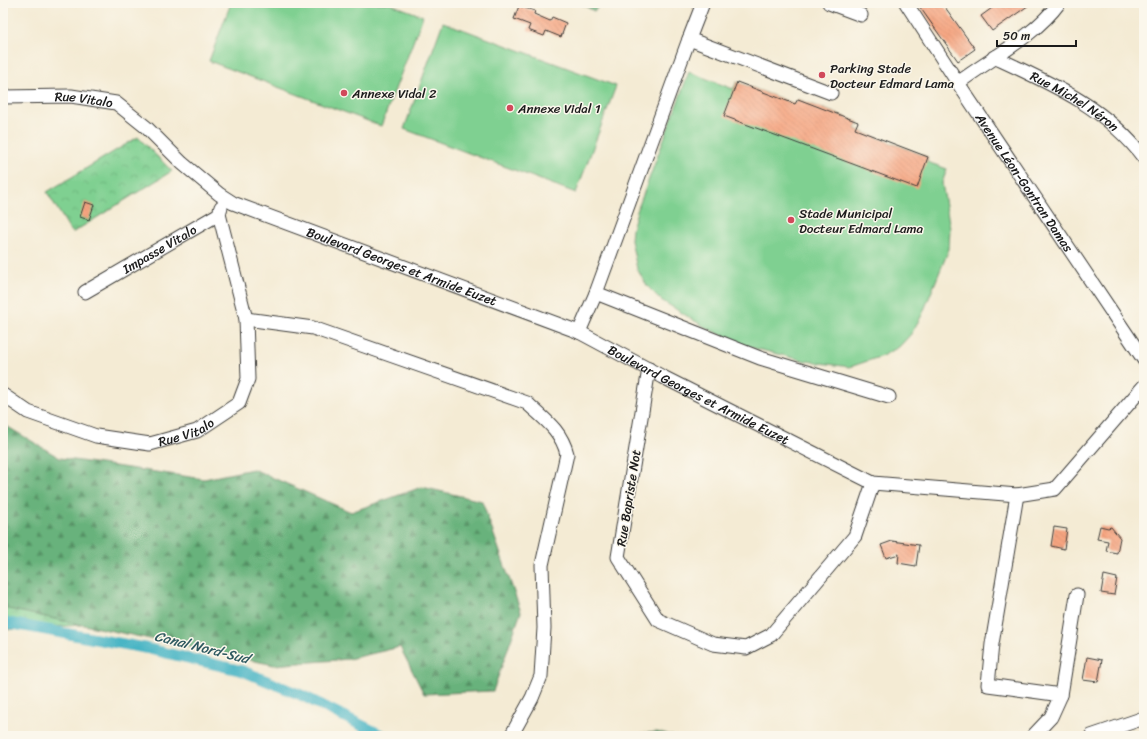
<svg xmlns="http://www.w3.org/2000/svg" width="1147" height="739" font-family="Sriracha,sans-serif">
	<style>
		.forest { fill: url(#forest-firs); stroke: #42674c }
		.wetland { fill: url(#wetland-marsh); stroke: #4e7656 }
		.park { fill: url(#park-crowns); stroke: #4e7656 }
		.pitch { fill: #7fd091; stroke: #4e7656 }
		.lines { fill: none; stroke-linecap: round; stroke-linejoin: round }
		.canal { stroke: #48b5c5; stroke-width: 11 }
		.building { fill: url(#building-back-hatch) }
		.minor-casing { stroke: #3c3b38; stroke-width: 15 }
		.minor { stroke: #fff; stroke-width: 13 }
		.poi-dot { fill: #d1495b; stroke: #fbf7ec; stroke-width: 1.5 }
		.labels { text-anchor: middle; stroke-width: 3; stroke-linejoin: round; paint-order: stroke }
		.poi-label { font-size: 13px; fill: #1c1c1c; stroke: #fbf7ec; text-anchor: start }
		.street-label { font-size: 13px; fill: #1c1c1c; stroke: #fbf7ec }
		.water-label { font-size: 14px; font-style: italic; fill: #2e5960; stroke: #fbf7ec }
	</style>
	<defs>
		<pattern id="forest-firs" width="22" height="20" patternUnits="userSpaceOnUse"><rect width="22" height="20" fill="#67b27b"/><path d="M5 1l3.5 6h-7zM16 11l3.5 6h-7z" fill="#549064"/></pattern>
		<pattern id="wetland-marsh" width="20" height="14" patternUnits="userSpaceOnUse"><rect width="20" height="14" fill="#7fd091"/><path d="M1 5h8M5 5V1M11 12h8M15 12V8" fill="none" stroke="#6db27c"/></pattern>
		<pattern id="park-crowns" width="20" height="18" patternUnits="userSpaceOnUse"><rect width="20" height="18" fill="#7fd091"/><path d="M2 6a3 3 0 1 1 6 0M12 15a3 3 0 1 1 6 0" fill="none" stroke="#6db27c"/></pattern>
		<pattern id="building-back-hatch" width="6" height="6" patternUnits="userSpaceOnUse"><rect width="6" height="6" fill="#f6a480"/><path d="M-1 5l2 2M0 0l6 6M5-1l2 2" fill="none" stroke="#d28d6e"/></pattern>
	</defs>
	<rect width="100%" height="100%" fill="#fbf7ec"/>
	<filter id="ink" filterUnits="userSpaceOnUse"><feTurbulence type="fractalNoise" baseFrequency=".025" numOctaves="2"/><feDisplacementMap in="SourceGraphic" scale="8" xChannelSelector="R" yChannelSelector="G"/><feConvolveMatrix kernelMatrix="1 2 1 2 8 2 1 2 1" color-interpolation-filters="sRGB"/></filter>
	<filter id="wash" filterUnits="userSpaceOnUse"><feTurbulence type="fractalNoise" baseFrequency=".012" numOctaves="4" result="noise"/><feDisplacementMap in="SourceGraphic" scale="16" xChannelSelector="R" yChannelSelector="G"/><feGaussianBlur stdDeviation="0.9" result="paint"/><feColorMatrix in="noise" values="0 0 0 0 0 0 0 0 0 0 0 0 0 0 0 0 0 1.4 0 .05"/><feComposite in="paint" operator="in"/></filter>
	<g filter="url(#wash)">
		<rect width="100%" height="100%" fill="#f4ebd4"/>
		<g class="forest">
			<path d="M 579,3 L 603,3 L 594,11 Z"/>
			<path d="M 3,424 L 60,458 L 204,479 L 253,469 L 351,512 L 422,487 L 482,501 L 521,612 L 493,691 L 424,694 L 400,647 L 349,659 L 274,665 L 3,608 Z"/>
			<path d="M 657,732 L 673,736 L 621,736 Z"/>
		</g>
		<path class="wetland" d="M 3,608 L 82,625 L 3,630 Z"/>
		<path class="park" d="M 138,137 L 172,171 L 72,233 L 47,192 Z"/>
		<g class="pitch">
			<path d="M 231,3 L 388,3 L 423,16 L 381,126 L 209,61 Z"/>
			<path d="M 443,22 L 616,86 L 576,193 L 404,129 Z"/>
			<path d="M 689,72 L 733,89 L 737,82 L 795,104 L 798,99 L 858,122 L 855,129 L 928,157 L 927,162 L 947,169 L 942,183 L 950,228 L 949,249 L 922,315 L 911,334 L 899,347 L 882,356 L 850,367 L 806,361 L 749,347 L 708,329 L 661,300 L 648,287 L 637,269 L 631,240 L 632,229 L 637,211 Z"/>
		</g>
		<g class="lines">
			<path class="canal" d="M 3,622 L 145,648 L 243,671 L 301,695 L 383,736"/>
		</g>
		<g id="blocks">
			<g class="building">
				<path d="M 917,3 L 942,3 L 975,49 L 958,61 Z"/>
				<path d="M 999,3 L 1032,3 L 992,31 L 981,16 Z"/>
				<path d="M 519,6 L 535,11 L 534,14 L 550,21 L 552,17 L 566,23 L 561,37 L 546,31 L 544,36 L 528,30 L 530,25 L 514,19 Z"/>
				<path d="M 737,82 L 795,104 L 798,99 L 858,122 L 855,129 L 928,157 L 917,188 L 724,116 Z"/>
				<path d="M 85,202 L 94,205 L 89,220 L 80,217 Z"/>
				<path d="M 1100,526 L 1108,528 L 1111,527 L 1120,538 L 1117,553 L 1106,551 L 1108,541 L 1097,539 Z"/>
				<path d="M 1054,527 L 1067,529 L 1064,549 L 1051,546 Z"/>
				<path d="M 892,541 L 919,545 L 916,566 L 898,563 L 899,554 L 886,558 L 881,545 Z"/>
				<path d="M 1104,575 L 1117,578 L 1114,595 L 1101,593 Z"/>
				<path d="M 1087,657 L 1102,660 L 1098,682 L 1083,680 Z"/>
			</g>
		</g>
	</g>
	<g filter="url(#ink)">
		<use href="#blocks" fill-opacity="0" stroke="#3c3b38" stroke-width="1"/>
		<g class="lines">
			<defs>
				<g id="minor">
					<path d="M 703,3 L 689,39 L 831,93"/>
					<path d="M 829,3 L 861,15"/>
					<path id="s1" d="M 906,3 L 958,83 L 1144,360"/>
					<path id="s2" d="M 994,57 C 1050,83 1106,107 1144,158"/>
					<path d="M 958,83 C 991,58 1034,37 1059,3"/>
					<path id="s3" d="M 3,97 L 71,96 L 116,103 L 146,127 L 182,163 L 219,194 L 233,203 L 579,332 L 663,377 L 873,483 L 1017,495 L 1055,489 L 1144,386"/>
					<path id="s4" d="M 85,292 L 219,214 L 221,207"/>
					<path d="M 596,293 L 760,358 L 889,397"/>
					<path d="M 246,319 L 313,328 L 527,403 C 544,419 561,430 567,454 L 542,565 L 544,628 L 541,676 L 532,698 L 511,736"/>
					<path d="M 579,332 L 596,293 L 689,39"/>
					<path d="M 649,369 L 618,557 L 658,620 L 713,644 L 746,648 L 771,635 L 855,536 L 873,483"/>
					<path id="s5" d="M 3,395 L 28,412 L 96,436 L 150,444 L 197,431 L 239,403 L 248,379 L 246,319 L 219,214"/>
					<path d="M 1017,495 L 992,644 L 988,685 L 1061,695"/>
					<path d="M 1033,736 L 1051,717 L 1061,695 L 1077,595"/>
					<path d="M 1091,736 L 1144,718"/>
				</g>
			</defs>
			<use href="#minor" class="minor-casing"/>
			<use href="#minor" class="minor"/>
		</g>
	</g>
	<g class="poi-dot">
		<circle cx="822" cy="75" r="4"/>
		<circle cx="344" cy="93" r="4"/>
		<circle cx="510" cy="108" r="4"/>
		<circle cx="791" cy="220" r="4"/>
	</g>
	<g class="labels">
		<g class="poi-label">
			<text x="830" y="73">Parking Stade<tspan x="830" dy="15">Docteur Edmard Lama</tspan></text>
			<text x="352" y="98">Annexe Vidal 2</text>
			<text x="518" y="113">Annexe Vidal 1</text>
			<text x="799" y="218">Stade Municipal<tspan x="799" dy="15">Docteur Edmard Lama</tspan></text>
		</g>
		<g class="street-label">
			<text dy="5" stroke="none"><textPath href="#s3" startOffset="81">Rue Vitalo</textPath></text>
			<text dy="5" stroke="none"><textPath href="#s2" startOffset="92">Rue Michel Néron</textPath></text>
			<text dy="5" stroke="none"><textPath href="#s1" startOffset="215">Avenue Léon-Gontran Damas</textPath></text>
			<text dy="5" stroke="none"><textPath href="#s4" startOffset="86">Impasse Vitalo</textPath></text>
			<text dy="5" stroke="none"><textPath href="#s3" startOffset="448">Boulevard Georges et Armide Euzet</textPath></text>
			<text dy="5" stroke="none"><textPath href="#s3" startOffset="772">Boulevard Georges et Armide Euzet</textPath></text>
			<text dy="5" stroke="none"><textPath href="#s5" startOffset="195">Rue Vitalo</textPath></text>
			<text transform="translate(628 498) rotate(-81)" y="5">Rue Bapriste Not</text>
		</g>
		<g class="water-label">
			<text transform="translate(202 647) rotate(14)" y="5">Canal Nord-Sud</text>
		</g>
	</g>
	<rect width="1147" height="739" fill="none" stroke="#fbf7ec" stroke-width="16"/>
	<path d="M997 40v6h79v-6" fill="none" stroke="#1c1c1c" stroke-width="2"/>
	<text x="1003" y="40" font-size="12" fill="#1c1c1c" stroke="#fbf7ec" stroke-width="3" paint-order="stroke">50 m</text>
</svg>
